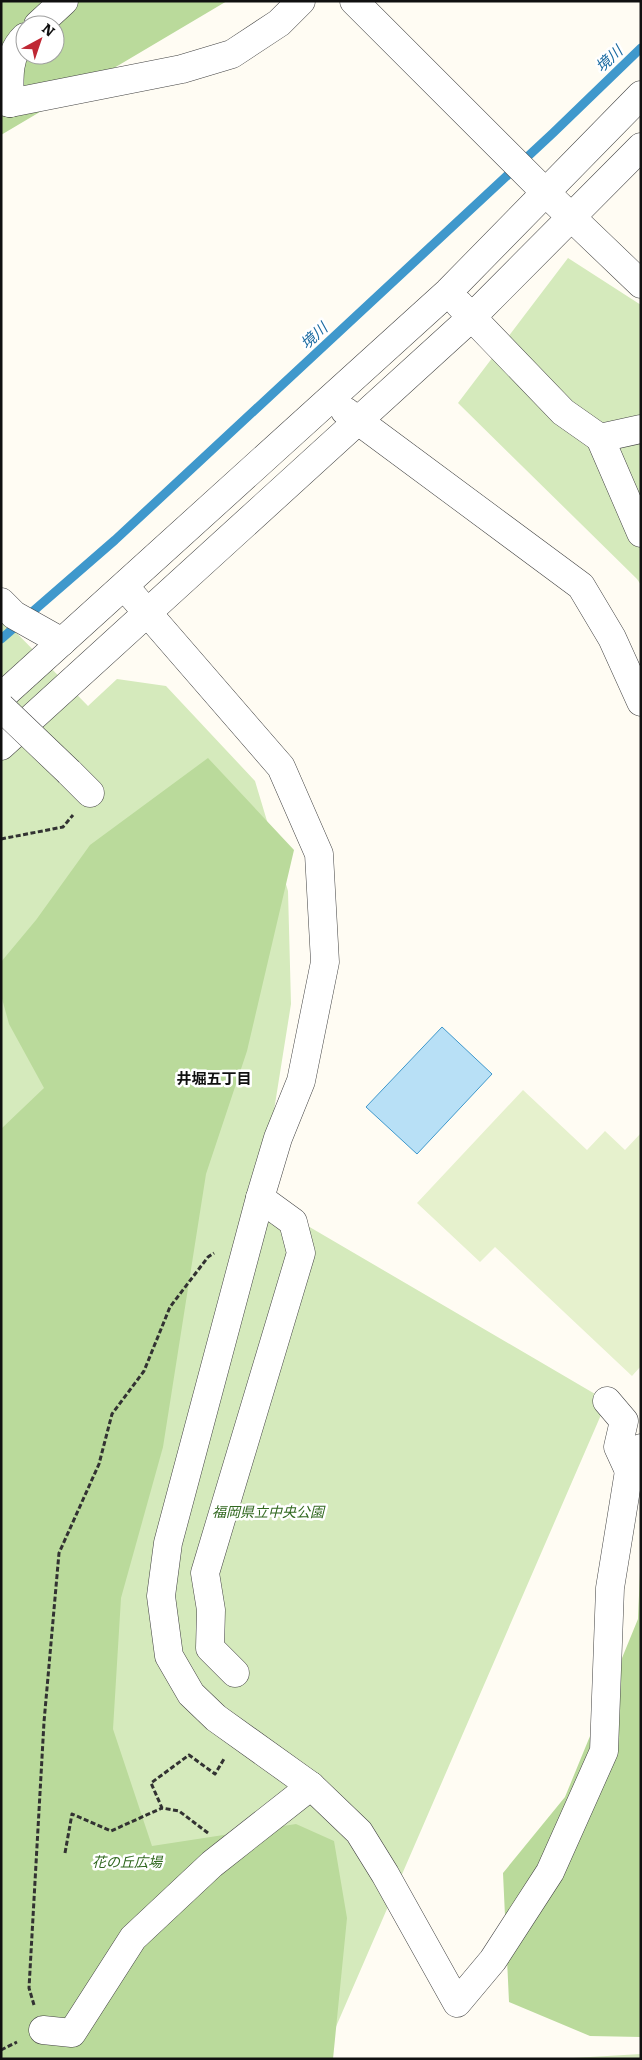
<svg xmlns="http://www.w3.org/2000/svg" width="642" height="2060" font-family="Literata,'Noto Sans JP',serif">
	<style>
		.green { fill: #d5eabc }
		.forest { fill: #bada9b; fill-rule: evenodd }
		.pitch { fill: #e6f1cd }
		.water { fill: #b8e0f6; stroke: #3f98cc }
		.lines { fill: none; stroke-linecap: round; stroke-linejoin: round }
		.stream { stroke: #3f98cc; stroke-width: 9 }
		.minor-casing { stroke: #434343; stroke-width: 29 }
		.path { stroke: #323232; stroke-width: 3; stroke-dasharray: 5 2.5; stroke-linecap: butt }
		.minor { stroke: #fff; stroke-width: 28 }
		.minor-bridge-casing { stroke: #434343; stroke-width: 29; stroke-linecap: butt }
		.minor-bridge { stroke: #fff; stroke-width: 28 }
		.labels { text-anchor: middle; stroke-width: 5; stroke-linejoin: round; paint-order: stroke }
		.park-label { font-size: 14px; font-style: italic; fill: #316820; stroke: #fff }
		.water-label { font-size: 15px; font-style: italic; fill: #196aa1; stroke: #fff }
		.neighbourhood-label { font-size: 15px; font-weight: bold; fill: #101010; stroke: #fff }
	</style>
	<rect width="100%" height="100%" fill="#fffcf3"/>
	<g class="green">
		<path d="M 568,258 L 641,305 L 641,585 L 637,579 L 458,403 Z"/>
		<path d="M 1,617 L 88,706 L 117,679 L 166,686 L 255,781 L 288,891 L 291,1004 L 260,1198 L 607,1401 L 322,2059 L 1,2059 Z"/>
		<path d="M 641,2054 L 641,2059 L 556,2059 Z"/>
	</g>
	<g class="forest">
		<path d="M 1,1 L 227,1 L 1,135 ZM 25,25 L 55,25 L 55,55 L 25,55 Z"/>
		<path d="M 208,758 L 294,850 L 247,1051 L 206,1174 L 163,1447 L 121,1598 L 113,1729 L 152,1846 L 296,1824 L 334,1841 L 347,1918 L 333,2059 L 1,2059 L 1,1129 L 44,1088 L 9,1024 L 1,995 L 1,962 L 36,920 L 90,845 Z"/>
		<path d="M 641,1548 L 641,2037 L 590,2036 L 509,2002 L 503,1873 L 565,1797 L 638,1619 Z"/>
	</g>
	<path class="pitch" d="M 523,1090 L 587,1150 L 605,1131 L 625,1150 L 641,1133 L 641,1366 L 632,1376 L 495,1247 L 480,1262 L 417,1203 Z"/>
	<path class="water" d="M 442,1027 L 492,1074 L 417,1154 L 366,1107 Z"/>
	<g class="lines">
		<path class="stream" d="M 1,639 L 115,540 L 553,133 L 641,48"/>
		<defs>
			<g id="minor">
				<path d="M 354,1 L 546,193 L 641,284"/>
				<path d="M 38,25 L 64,1"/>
				<path d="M 1,101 L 10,103 L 182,69 L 232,54 L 279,23 L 301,1"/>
				<path d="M 10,103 C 9,80 7,54 25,37"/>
				<path d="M 459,304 L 563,412 L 600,438 L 641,429"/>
				<path d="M 345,411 L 581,586 L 612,638 L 641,702"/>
				<path d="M 600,438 L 641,533"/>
				<path d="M 125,587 L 281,767 L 319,854 L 325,962 L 301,1081 L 278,1138 L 260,1198 L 168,1543 L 161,1596 L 169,1656 L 191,1694 L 216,1718 L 311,1786 L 359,1832 L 385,1874 L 457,2003 L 493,1960 L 550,1872 L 604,1751 L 610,1588 L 629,1471 L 641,1448"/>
				<path d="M 1,602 L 14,615 L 62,642"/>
				<path d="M 1,697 L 448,292 L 641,95"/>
				<path d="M 1,746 L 472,317 L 641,147"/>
				<path d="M 69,772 L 90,793"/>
				<path d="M 607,1401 L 624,1421 L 618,1447 L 629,1471"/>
				<path d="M 235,1673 L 210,1648 L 211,1610 L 205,1573 L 301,1253 L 293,1222 L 260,1198"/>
				<path d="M 43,2030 L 72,2033 L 133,1938 L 212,1864 L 311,1786"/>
			</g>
		</defs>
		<use href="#minor" class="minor-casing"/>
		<g class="path">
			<path d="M 1,839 L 63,827 L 73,815"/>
			<path d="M 208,1833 L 179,1811 L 162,1808 L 151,1783 L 189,1755 L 215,1774 L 224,1759"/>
			<path d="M 65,1853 L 72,1814 L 111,1831 L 162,1808"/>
			<path d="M 34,2005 L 29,1988 L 44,1722 L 59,1553 L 99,1464 L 112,1414 L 144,1371 L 170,1307 L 208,1257 L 214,1253"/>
			<path d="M 1,2050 L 17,2042"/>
		</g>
		<use href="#minor" class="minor"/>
		<defs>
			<path id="minor-bridge" d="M 1,707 L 69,772"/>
		</defs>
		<use href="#minor-bridge" class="minor-bridge-casing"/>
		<use href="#minor-bridge" class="minor-bridge"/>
	</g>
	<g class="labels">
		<g class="park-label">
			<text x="268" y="1517">福岡県立中央公園</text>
			<text x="127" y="1867">花の丘広場</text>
		</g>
		<g class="water-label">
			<text transform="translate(609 59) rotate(-43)" y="5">境川</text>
			<text transform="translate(314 336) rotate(-43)" y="5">境川</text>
		</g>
		<g class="neighbourhood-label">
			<text x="214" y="1084">井堀五丁目</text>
		</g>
	</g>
	<rect width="642" height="2060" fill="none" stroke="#101010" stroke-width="5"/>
	<g transform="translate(40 40) rotate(40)"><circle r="24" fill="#ffffff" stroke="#9f9f9f"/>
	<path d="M0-4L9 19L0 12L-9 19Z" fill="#bf2834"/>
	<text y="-8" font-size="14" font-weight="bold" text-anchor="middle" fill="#101010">N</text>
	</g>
</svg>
